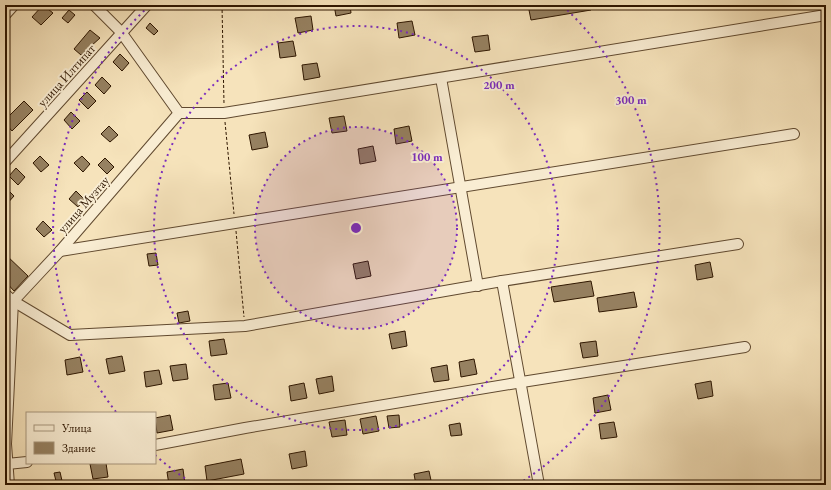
<svg xmlns="http://www.w3.org/2000/svg" width="831" height="490" font-family="'EB Garamond',serif">
	<style>
		.building { fill: #968161; stroke: #2e1600 }
		.lines { fill: none; stroke-linecap: round; stroke-linejoin: round }
		.minor-casing { stroke: #60492f; stroke-width: 12 }
		.path { stroke: #2e1600; stroke-width: 1; stroke-dasharray: 3 2; stroke-linecap: butt }
		.minor { stroke: #f9edd3; stroke-width: 10 }
		.ring { fill: none; stroke: #7b2cbf; stroke-width: 2; stroke-dasharray: 2 4 }
		.labels { text-anchor: middle; stroke-width: 4; stroke-linejoin: round; paint-order: stroke }
		.street-label { font-size: 13px; fill: #2e1600; stroke: #f9edd3 }
		.centre { fill: #7b2cbf; stroke: #f9edd3; stroke-width: 2 }
		.ring-label { font-size: 12px; text-anchor: middle; font-weight: bold; fill: #7b2cbf; stroke: #f9edd3; stroke-width: 4; stroke-linejoin: round; paint-order: stroke }
	</style>
	<rect width="100%" height="100%" fill="#f6e3bb"/>
	<filter id="stains"><feTurbulence type="fractalNoise" baseFrequency=".005" numOctaves="4"/><feColorMatrix values="0 0 0 0 .2 0 0 0 0 .09 0 0 0 0 .02 0 0 0 .5 -.17"/></filter>
	<radialGradient id="worn" r=".72"><stop offset=".6" stop-color="#630" stop-opacity="0"/><stop offset="1" stop-color="#630" stop-opacity=".3"/></radialGradient>
	<g class="building">
		<path d="M 43,5 L 53,13 L 41,25 L 32,17 Z"/>
		<path d="M 334,5 L 350,5 L 351,13 L 336,16 Z"/>
		<path d="M 528,5 L 590,5 L 591,10 L 531,20 Z"/>
		<path d="M 69,10 L 75,15 L 68,23 L 62,18 Z"/>
		<path d="M 311,16 L 313,30 L 298,33 L 295,18 Z"/>
		<path d="M 412,21 L 415,35 L 399,38 L 397,23 Z"/>
		<path d="M 150,23 L 158,31 L 154,35 L 146,28 Z"/>
		<path d="M 90,30 L 100,38 L 81,55 L 74,49 Z"/>
		<path d="M 488,35 L 490,50 L 475,52 L 472,37 Z"/>
		<path d="M 293,41 L 296,56 L 280,58 L 278,43 Z"/>
		<path d="M 120,54 L 129,63 L 122,71 L 113,62 Z"/>
		<path d="M 317,63 L 320,77 L 304,80 L 302,65 Z"/>
		<path d="M 102,77 L 111,86 L 104,94 L 95,85 Z"/>
		<path d="M 87,92 L 96,101 L 88,109 L 79,100 Z"/>
		<path d="M 24,101 L 33,110 L 12,131 L 5,123 L 5,120 Z"/>
		<path d="M 71,112 L 80,121 L 72,129 L 64,120 Z"/>
		<path d="M 344,116 L 347,131 L 332,133 L 329,118 Z"/>
		<path d="M 109,126 L 118,135 L 110,142 L 101,134 Z"/>
		<path d="M 409,126 L 412,141 L 396,144 L 394,129 Z"/>
		<path d="M 265,132 L 268,147 L 252,150 L 249,135 Z"/>
		<path d="M 373,146 L 376,161 L 360,164 L 358,149 Z"/>
		<path d="M 40,156 L 49,165 L 41,172 L 33,163 Z"/>
		<path d="M 82,156 L 90,164 L 83,172 L 74,163 Z"/>
		<path d="M 105,158 L 114,167 L 107,174 L 98,165 Z"/>
		<path d="M 16,168 L 25,177 L 18,185 L 9,176 Z"/>
		<path d="M 5,187 L 14,196 L 5,206 Z"/>
		<path d="M 76,191 L 85,200 L 78,207 L 69,199 Z"/>
		<path d="M 43,221 L 52,230 L 44,237 L 36,229 Z"/>
		<path d="M 156,253 L 158,265 L 149,266 L 147,254 Z"/>
		<path d="M 5,254 L 28,276 L 14,291 L 5,281 Z"/>
		<path d="M 368,261 L 371,276 L 356,279 L 353,264 Z"/>
		<path d="M 710,262 L 713,277 L 697,280 L 695,265 Z"/>
		<path d="M 591,281 L 594,296 L 554,302 L 551,287 Z"/>
		<path d="M 634,292 L 637,307 L 599,312 L 597,298 Z"/>
		<path d="M 188,311 L 190,321 L 179,323 L 177,313 Z"/>
		<path d="M 405,331 L 407,346 L 392,349 L 389,334 Z"/>
		<path d="M 224,339 L 227,354 L 211,356 L 209,341 Z"/>
		<path d="M 596,341 L 598,356 L 583,358 L 580,343 Z"/>
		<path d="M 122,356 L 125,371 L 109,374 L 106,359 Z"/>
		<path d="M 80,357 L 83,372 L 67,375 L 65,360 Z"/>
		<path d="M 474,359 L 477,374 L 461,377 L 459,362 Z"/>
		<path d="M 186,364 L 188,379 L 173,381 L 170,366 Z"/>
		<path d="M 447,365 L 449,380 L 434,382 L 431,368 Z"/>
		<path d="M 159,370 L 162,384 L 146,387 L 144,372 Z"/>
		<path d="M 332,376 L 334,391 L 319,394 L 316,379 Z"/>
		<path d="M 711,381 L 713,396 L 698,399 L 695,384 Z"/>
		<path d="M 228,383 L 231,398 L 215,400 L 213,385 Z"/>
		<path d="M 304,383 L 307,398 L 291,401 L 289,386 Z"/>
		<path d="M 608,395 L 611,410 L 595,413 L 593,398 Z"/>
		<path d="M 170,415 L 173,430 L 157,433 L 155,418 Z"/>
		<path d="M 399,415 L 400,427 L 389,428 L 387,416 Z"/>
		<path d="M 376,416 L 379,431 L 363,434 L 360,419 Z"/>
		<path d="M 345,420 L 347,435 L 332,437 L 329,422 Z"/>
		<path d="M 614,422 L 617,437 L 601,439 L 599,424 Z"/>
		<path d="M 460,423 L 462,435 L 451,436 L 449,425 Z"/>
		<path d="M 305,451 L 307,466 L 292,469 L 289,454 Z"/>
		<path d="M 241,459 L 244,474 L 207,481 L 205,466 Z"/>
		<path d="M 106,463 L 108,477 L 93,479 L 90,464 Z"/>
		<path d="M 183,469 L 185,484 L 169,485 L 167,472 Z"/>
		<path d="M 429,471 L 432,485 L 416,485 L 414,474 Z"/>
		<path d="M 60,472 L 63,485 L 57,485 L 54,473 Z"/>
	</g>
	<g class="lines">
		<defs>
			<g id="minor">
				<path d="M 94,5 L 121,32 L 179,113"/>
				<path d="M 5,15 L 14,5"/>
				<path d="M 441,78 L 478,286"/>
				<path d="M 179,113 L 224,113 L 826,15"/>
				<path d="M 5,162 L 147,5"/>
				<path d="M 60,251 L 794,134"/>
				<path d="M 502,281 L 539,485"/>
				<path d="M 5,294 L 13,301 L 70,335 L 245,326 L 502,281 L 738,244"/>
				<path d="M 5,310 L 60,251 L 179,113"/>
				<path d="M 155,445 L 245,428 L 522,382 L 745,347"/>
				<path d="M 7,464 L 27,462"/>
				<path d="M 9,485 L 6,444 L 13,301"/>
			</g>
		</defs>
		<use href="#minor" class="minor-casing"/>
		<g class="path">
			<path d="M 222,5 L 224,104"/>
			<path d="M 225,122 L 234,214"/>
			<path d="M 236,231 L 244,317"/>
		</g>
		<use href="#minor" class="minor"/>
	</g>
	<circle cx="356" cy="228" r="101" fill="#7b2cbf" fill-opacity=".12"/>
	<g class="ring">
		<circle cx="356" cy="228" r="101"/>
		<circle cx="356" cy="228" r="202"/>
		<path d="M195 485A303 303 0 0 1 155 455M116 412A303 303 0 0 1 149 6M563 6A303 303 0 0 1 517 485"/>
	</g>
	<g class="labels">
		<g class="street-label">
			<text transform="translate(66 75) rotate(-48)" y="5">улица Илтипат</text>
			<text transform="translate(83 204) rotate(-49)" y="5">улица Музтау</text>
		</g>
	</g>
	<circle cx="356" cy="228" r="6" class="centre"/>
	<g class="ring-label">
		<text x="499" y="89">200 m</text>
		<text x="631" y="104">300 m</text>
		<text x="427" y="161">100 m</text>
	</g>
	<rect width="831" height="490" fill="none" stroke="#f6e3bb" stroke-width="20"/>
	<rect x="6" y="6" width="819" height="478" fill="none" stroke="#2e1600" stroke-width="2"/>
	<rect x="10" y="10" width="811" height="470" fill="none" stroke="#2e1600"/>
	<rect x="26" y="412" width="130" height="52" fill="#f9edd3" stroke="#a8977f"/>
	<rect x="34" y="425" width="20" height="6" fill="#f9edd3" stroke="#a8977f"/>
	<text x="62" y="432" font-size="12" fill="#2e1600">Улица</text>
	<rect x="34" y="442" width="20" height="12" fill="#968161" stroke="#a8977f"/>
	<text x="62" y="452" font-size="12" fill="#2e1600">Здание</text>
	<rect width="100%" height="100%" filter="url(#stains)"/>
	<rect width="100%" height="100%" fill="url(#worn)"/>
</svg>
